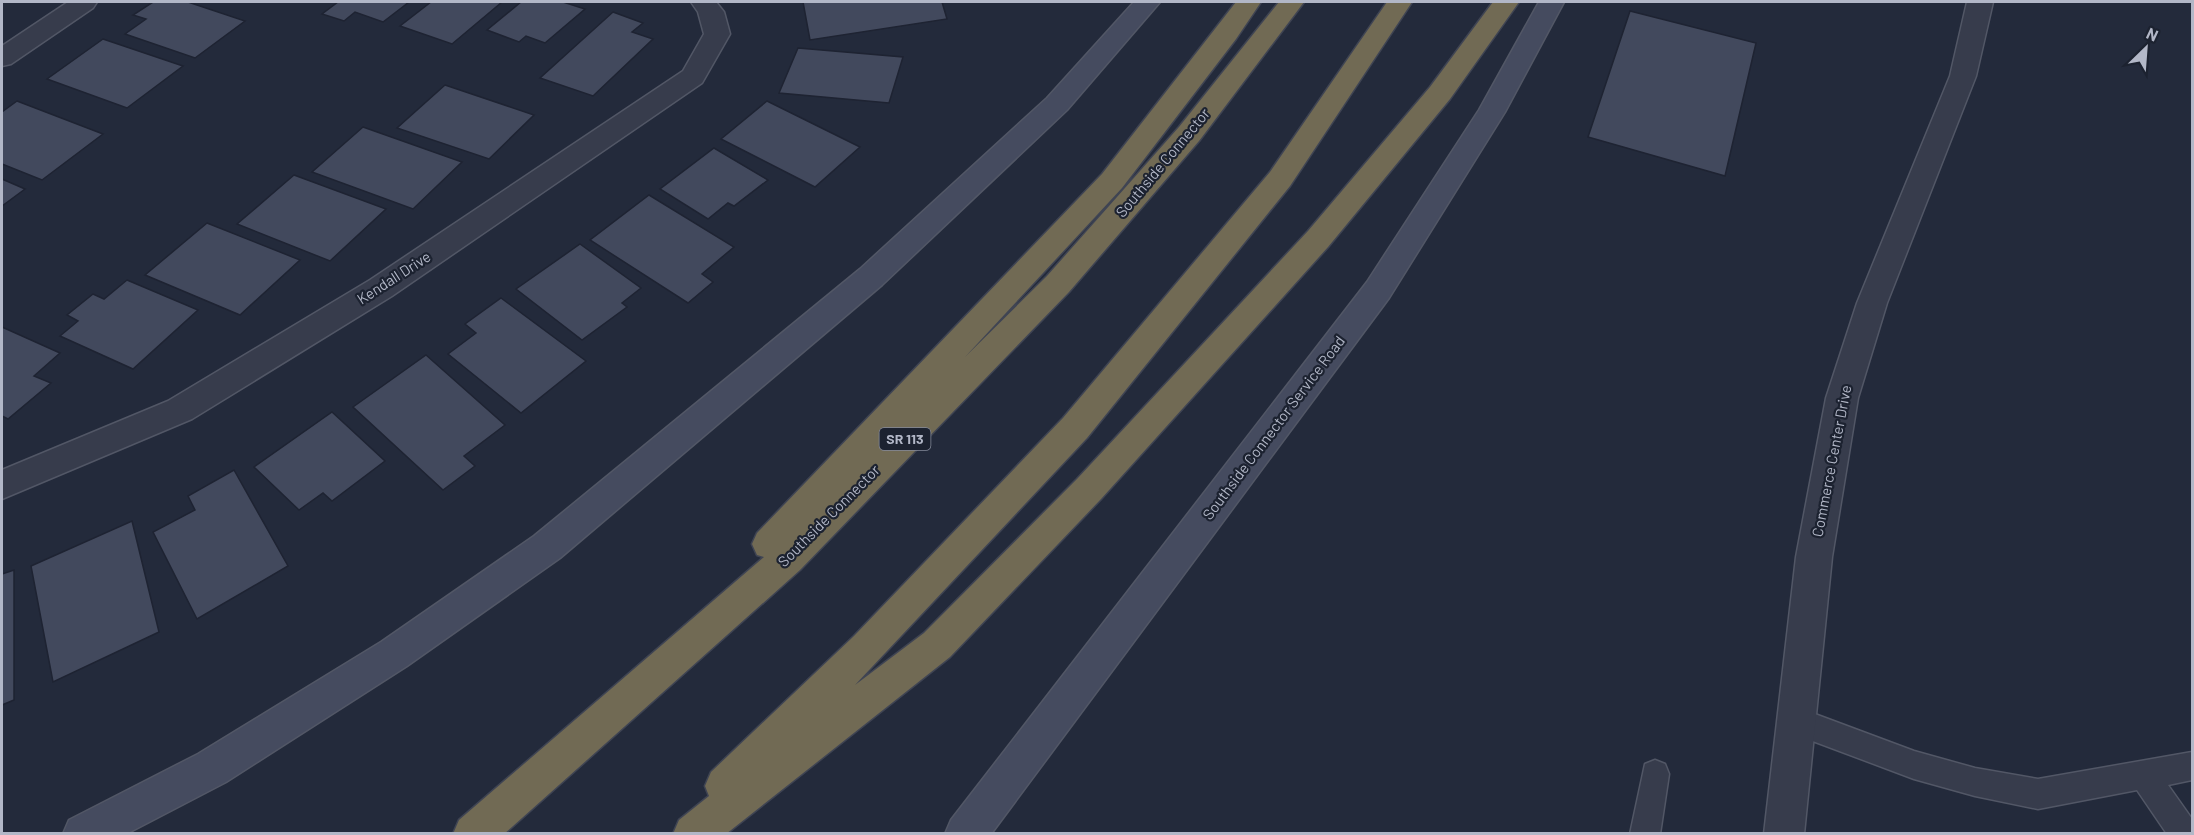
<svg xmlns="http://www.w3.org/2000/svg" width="2194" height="835" font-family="Barlow,sans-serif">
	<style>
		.building { fill: #42495d; stroke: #1e2332; stroke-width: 1.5 }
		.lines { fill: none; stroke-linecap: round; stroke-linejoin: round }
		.lane-casing { stroke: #525766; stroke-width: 3 }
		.street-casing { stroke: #525766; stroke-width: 3 }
		.secondary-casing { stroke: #525766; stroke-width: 3 }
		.highway-casing { stroke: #3f4453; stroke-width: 3 }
		.lane { fill: #373c4c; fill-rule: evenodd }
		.street { fill: #373c4c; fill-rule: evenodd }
		.secondary { fill: #454b5f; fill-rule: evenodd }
		.highway { fill: #716a54; fill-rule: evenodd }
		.labels { text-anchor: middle; stroke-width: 4.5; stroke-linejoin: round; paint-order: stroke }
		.shield { fill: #1c2230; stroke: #858a9a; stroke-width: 1.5 }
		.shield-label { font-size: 14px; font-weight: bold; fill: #b2b7c7 }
		.street-label { font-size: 15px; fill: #b2b7c7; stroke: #1c2230 }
	</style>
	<rect width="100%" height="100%" fill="#232a3b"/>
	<g class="building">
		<path d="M 153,2 L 188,2 L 245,21 L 195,58 L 125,34 L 146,19 L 133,15 Z"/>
		<path d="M 338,2 L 409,2 L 383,22 L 355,12 L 344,21 L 322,14 Z"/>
		<path d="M 431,2 L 502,2 L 452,44 L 400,26 Z"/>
		<path d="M 521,2 L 563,2 L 585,9 L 545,43 L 526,36 L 519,42 L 487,30 Z"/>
		<path d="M 803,2 L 942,2 L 947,19 L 810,40 Z"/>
		<path d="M 1630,11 L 1756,43 L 1725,176 L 1588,137 Z"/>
		<path d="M 613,12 L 643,23 L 632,32 L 653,39 L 593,96 L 540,78 Z"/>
		<path d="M 103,39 L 183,66 L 127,108 L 47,79 Z"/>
		<path d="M 798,48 L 903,57 L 889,103 L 779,93 Z"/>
		<path d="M 445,85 L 534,115 L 489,159 L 397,128 Z"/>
		<path d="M 17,101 L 103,134 L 42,180 L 2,164 L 2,112 Z"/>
		<path d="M 767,101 L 860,147 L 815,187 L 721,139 Z"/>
		<path d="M 363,127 L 462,162 L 413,209 L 312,172 Z"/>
		<path d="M 714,148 L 768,180 L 734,206 L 728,203 L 708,219 L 660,189 Z"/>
		<path d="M 294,175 L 386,209 L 330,261 L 237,224 Z"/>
		<path d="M 2,179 L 25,189 L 2,206 Z"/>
		<path d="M 649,195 L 734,247 L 702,274 L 713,282 L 688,303 L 590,240 Z"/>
		<path d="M 207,223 L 300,260 L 240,315 L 145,275 Z"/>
		<path d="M 580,244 L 641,288 L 622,303 L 627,307 L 582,340 L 516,289 Z"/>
		<path d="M 127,280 L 198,310 L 133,369 L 60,336 L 78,321 L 67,315 L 93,294 L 104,299 Z"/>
		<path d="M 501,298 L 586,361 L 521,413 L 448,354 L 476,333 L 465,324 Z"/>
		<path d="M 2,327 L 60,353 L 34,376 L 51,383 L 8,419 L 2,416 Z"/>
		<path d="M 426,355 L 505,425 L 464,456 L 475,466 L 443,490 L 353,407 Z"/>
		<path d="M 332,412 L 385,461 L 332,501 L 323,493 L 299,510 L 254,467 Z"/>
		<path d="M 234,470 L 288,566 L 197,619 L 153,532 L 195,510 L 188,496 Z"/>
		<path d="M 132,521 L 159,632 L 53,682 L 31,566 Z"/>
		<path d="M 14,570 L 14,700 L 2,705 L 2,574 Z"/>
	</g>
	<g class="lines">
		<defs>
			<g id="lane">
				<path d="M 1796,707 L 1914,751 L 1975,768 L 2038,779 L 2192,752 L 2192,780 L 2168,785 L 2192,819 L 2192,834 L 2167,834 L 2137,790 L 2038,809 L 1975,796 L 1914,779 L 1786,731 L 1782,721 L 1786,711 Z"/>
				<path d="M 1655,760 L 1665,764 L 1669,774 L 1660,834 L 1630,834 L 1645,764 Z"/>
			</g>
			<g id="street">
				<path d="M 68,2 L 97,2 L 93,8 L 11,64 L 2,66 L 2,46 Z"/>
				<path d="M 691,2 L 716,2 L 724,12 L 730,34 L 702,83 L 392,296 L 192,419 L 2,499 L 2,470 L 168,401 L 370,280 L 683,71 L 704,34 L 698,12 Z"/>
				<path d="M 1967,2 L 1993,2 L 1976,76 L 1887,303 L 1858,398 L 1832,557 L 1804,834 L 1764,834 L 1796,557 L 1826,398 L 1857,303 L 1950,76 Z"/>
			</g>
			<g id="secondary">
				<path d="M 1134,2 L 1160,2 L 1067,110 L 882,285 L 560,558 L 407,666 L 226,782 L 126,834 L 63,834 L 69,820 L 198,754 L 381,642 L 534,536 L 860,269 L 1047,98 Z"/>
				<path d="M 1539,2 L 1564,2 L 1505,112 L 1389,298 L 991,834 L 945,834 L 951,820 L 1367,282 L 1479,110 Z"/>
			</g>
			<g id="highway">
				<path d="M 1236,2 L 1261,2 L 1236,39 L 1122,188 L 965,357 L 1047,276 L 1179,127 L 1279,2 L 1304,2 L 1199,141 L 1069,292 L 800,570 L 504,834 L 453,834 L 459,820 L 764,557 L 757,555 L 752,544 L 757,533 L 1102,174 Z"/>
				<path d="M 1387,2 L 1412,2 L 1290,186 L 1087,438 L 855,685 L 924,633 L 1077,479 L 1308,231 L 1430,87 L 1493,2 L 1519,2 L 1450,99 L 1328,247 L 1101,499 L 950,657 L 726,834 L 673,834 L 679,820 L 709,796 L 705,786 L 711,772 L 854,636 L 1063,418 L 1270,172 Z"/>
			</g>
		</defs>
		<use href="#lane" class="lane-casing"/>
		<use href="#street" class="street-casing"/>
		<use href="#secondary" class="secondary-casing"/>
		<use href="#highway" class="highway-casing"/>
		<use href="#lane" class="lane"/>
		<use href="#street" class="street"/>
		<use href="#secondary" class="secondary"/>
		<use href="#highway" class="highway"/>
	</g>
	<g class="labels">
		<rect class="shield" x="879.5" y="428" width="51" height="22" rx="4.5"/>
		<g class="shield-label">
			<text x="905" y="444">SR 113</text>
		</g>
		<g class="street-label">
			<text transform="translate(1163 163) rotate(-50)" y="5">Southside Connector</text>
			<text transform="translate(394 278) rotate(-33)" y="5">Kendall Drive</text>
			<text transform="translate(1274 428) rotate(-53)" y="5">Southside Connector Service Road</text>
			<text transform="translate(1832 461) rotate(-79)" y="5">Commerce Center Drive</text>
			<text transform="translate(829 516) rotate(-45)" y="5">Southside Connector</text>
		</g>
	</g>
	<rect width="2194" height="835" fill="none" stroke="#b2b7c7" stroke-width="6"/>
	<g transform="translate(2146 48) rotate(25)" stroke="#1c2230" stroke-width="4.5" paint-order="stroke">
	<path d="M0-4.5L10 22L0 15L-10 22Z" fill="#b2b7c7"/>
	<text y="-9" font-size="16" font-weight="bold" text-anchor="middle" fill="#b2b7c7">N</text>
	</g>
</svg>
